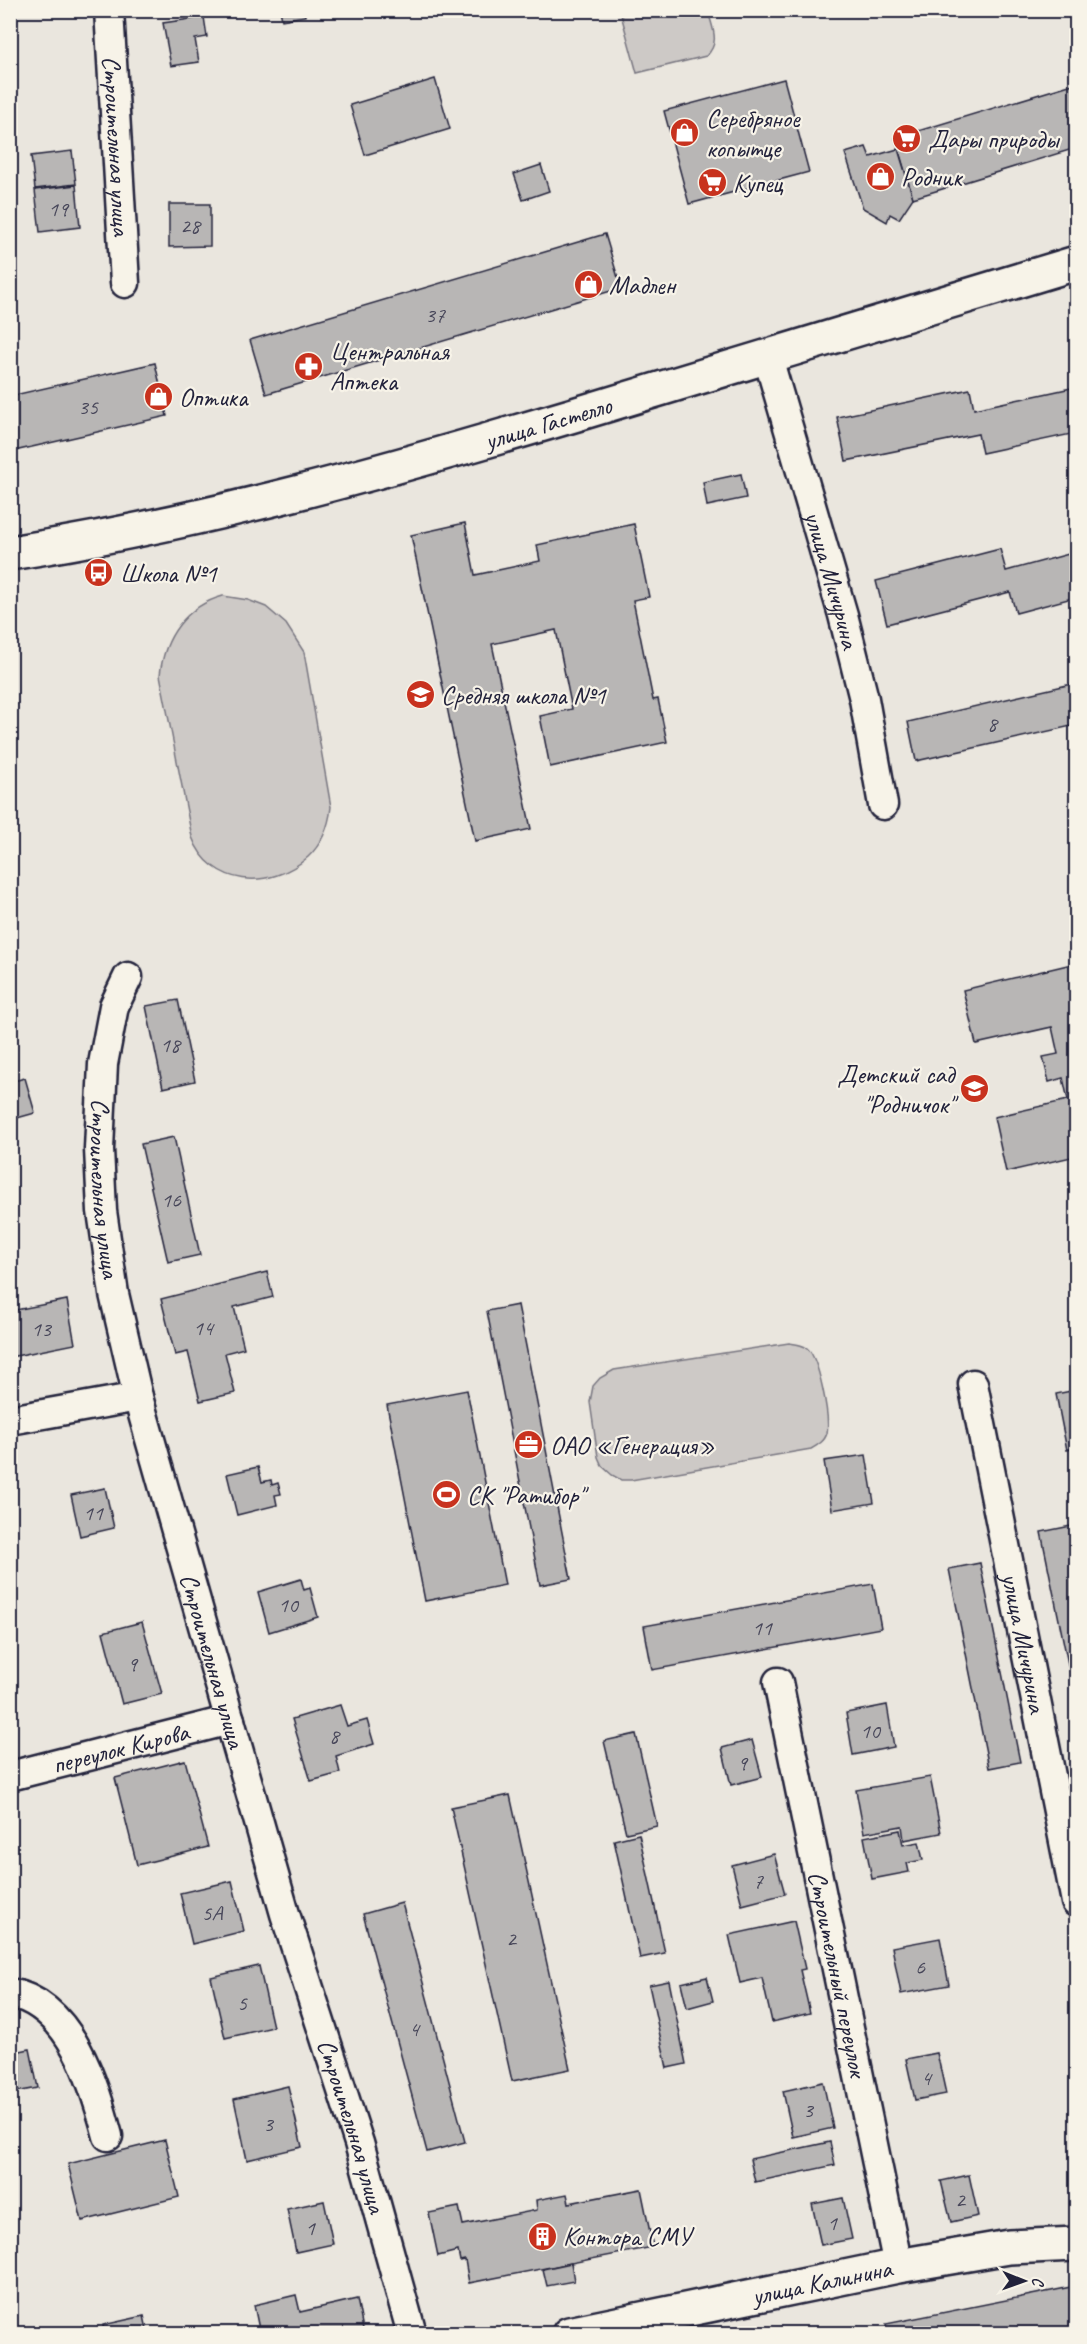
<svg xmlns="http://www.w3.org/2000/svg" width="1087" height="2344" font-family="Caveat,sans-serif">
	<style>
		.green { fill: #cdc9c6; stroke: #787680; stroke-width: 1.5 }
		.building { fill: #b8b6b5; stroke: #22223b; stroke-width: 1.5 }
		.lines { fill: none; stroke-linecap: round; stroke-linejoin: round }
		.minor-casing { stroke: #22223b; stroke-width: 33 }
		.tertiary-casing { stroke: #22223b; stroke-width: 38 }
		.secondary-casing { stroke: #22223b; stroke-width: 38 }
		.minor { stroke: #f7f3e8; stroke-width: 28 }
		.tertiary { stroke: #f7f3e8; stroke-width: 33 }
		.secondary { stroke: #f7f3e8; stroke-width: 33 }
		.labels { text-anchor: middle; stroke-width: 4.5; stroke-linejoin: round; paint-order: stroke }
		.number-label { font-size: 22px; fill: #48475a }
		.poi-label { font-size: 26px; fill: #22223b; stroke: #f7f3e8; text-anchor: start }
		.street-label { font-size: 26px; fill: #22223b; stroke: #f7f3e8 }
	</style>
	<rect width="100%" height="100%" fill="#eae6de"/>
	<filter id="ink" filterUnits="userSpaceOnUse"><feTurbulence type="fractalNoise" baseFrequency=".0167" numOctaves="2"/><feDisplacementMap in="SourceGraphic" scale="12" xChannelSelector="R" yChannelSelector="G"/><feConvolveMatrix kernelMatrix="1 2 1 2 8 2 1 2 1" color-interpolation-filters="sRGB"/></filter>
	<g filter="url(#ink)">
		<g class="green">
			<path d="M 620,11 L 708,11 C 712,27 721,43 706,56 L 637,73 Z"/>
			<path d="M 223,596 L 248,600 L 266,607 L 286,624 L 304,652 L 331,807 C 329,825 322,844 308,857 C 270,891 211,887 192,837 L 160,675 C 164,637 186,606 223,596 Z"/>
			<path d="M 789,1343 C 796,1344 801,1344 807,1348 C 819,1358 830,1417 827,1433 C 825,1441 818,1445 811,1449 L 631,1480 L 621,1480 L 612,1475 L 602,1466 L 598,1457 L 590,1402 L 593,1386 L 600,1378 L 614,1370 Z"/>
		</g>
		<g class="building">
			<path d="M 280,10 L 304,10 L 305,16 L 282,20 Z"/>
			<path d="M 204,17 L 207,37 L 195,39 L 199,62 L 171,66 L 163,23 Z"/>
			<path d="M 435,79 L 450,129 L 365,155 L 350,105 Z"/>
			<path d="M 784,79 L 809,172 L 689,204 L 664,111 Z"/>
			<path d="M 1076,83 L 1076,148 L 913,198 L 895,138 Z"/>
			<path d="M 866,147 L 870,157 L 898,149 L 913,198 L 899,219 L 890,214 L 887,222 L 863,208 L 845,153 Z"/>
			<path d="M 72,151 L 76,184 L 35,189 L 31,156 Z"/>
			<path d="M 541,165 L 549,191 L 523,200 L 514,174 Z"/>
			<path d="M 76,185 L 80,227 L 40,232 L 35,190 Z"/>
			<path d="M 169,204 L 210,204 L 210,246 L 169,247 Z"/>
			<path d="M 605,234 L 621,288 L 266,394 L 250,340 Z"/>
			<path d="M 155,363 L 167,416 L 10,452 L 10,396 Z"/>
			<path d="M 1076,387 L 1076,433 L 982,453 L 978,434 L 846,461 L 837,417 L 970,389 L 974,409 Z"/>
			<path d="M 741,474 L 746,498 L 707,506 L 703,482 Z"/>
			<path d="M 465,523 L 475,575 L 540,561 L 537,545 L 634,524 L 649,597 L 633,600 L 653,700 L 658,699 L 667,742 L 550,767 L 540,716 L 572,709 L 556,630 L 492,644 L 531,829 L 475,841 L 411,535 Z"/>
			<path d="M 1000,549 L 1006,571 L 1076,552 L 1076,597 L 1016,613 L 1010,592 L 887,624 L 876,581 Z"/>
			<path d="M 1076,683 L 1076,725 L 916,761 L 908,722 Z"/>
			<path d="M 1076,963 L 1076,1156 L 1006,1172 L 994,1117 L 1068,1100 L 1063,1078 L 1049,1082 L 1043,1057 L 1058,1054 L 1052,1027 L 976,1044 L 963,990 Z"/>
			<path d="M 178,1000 L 195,1081 L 163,1088 L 146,1006 Z"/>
			<path d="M 25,1078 L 35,1113 L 10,1120 L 10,1082 Z"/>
			<path d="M 174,1137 L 200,1255 L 168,1262 L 141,1144 Z"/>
			<path d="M 267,1272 L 273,1297 L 234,1307 L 244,1348 L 225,1353 L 235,1393 L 200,1401 L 188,1352 L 175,1355 L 161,1299 Z"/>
			<path d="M 67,1300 L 75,1344 L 10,1357 L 10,1311 Z"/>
			<path d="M 518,1305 L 571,1579 L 540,1585 L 487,1311 Z"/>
			<path d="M 467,1390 L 505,1585 L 425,1601 L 387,1405 Z"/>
			<path d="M 1076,1390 L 1076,1448 L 1067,1450 L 1056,1394 Z"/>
			<path d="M 866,1455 L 874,1503 L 832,1510 L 824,1461 Z"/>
			<path d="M 258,1467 L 262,1482 L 271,1480 L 272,1485 L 278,1483 L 281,1494 L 275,1495 L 277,1505 L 237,1515 L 227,1474 Z"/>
			<path d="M 105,1488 L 114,1528 L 80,1536 L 71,1495 Z"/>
			<path d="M 1076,1525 L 1076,1668 L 1069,1669 L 1041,1532 Z"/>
			<path d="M 980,1563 L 1020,1762 L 989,1768 L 949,1569 Z"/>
			<path d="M 301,1579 L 304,1590 L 310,1588 L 318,1617 L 269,1632 L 258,1592 Z"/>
			<path d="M 873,1584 L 881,1628 L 652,1670 L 644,1626 Z"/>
			<path d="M 142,1622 L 162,1694 L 122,1704 L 103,1632 Z"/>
			<path d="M 340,1705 L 347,1726 L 367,1720 L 374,1744 L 336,1756 L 340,1773 L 311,1781 L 292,1719 Z"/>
			<path d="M 887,1705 L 894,1747 L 853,1755 L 846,1713 Z"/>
			<path d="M 636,1734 L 657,1826 L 626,1833 L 604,1741 Z"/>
			<path d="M 752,1740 L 762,1777 L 731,1785 L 722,1748 Z"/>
			<path d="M 185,1760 L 208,1847 L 137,1865 L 115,1778 Z"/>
			<path d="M 930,1777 L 941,1833 L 904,1840 L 902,1826 L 864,1833 L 856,1790 Z"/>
			<path d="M 510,1795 L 570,2069 L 512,2081 L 451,1807 Z"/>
			<path d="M 900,1830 L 903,1845 L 919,1842 L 923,1860 L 907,1863 L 909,1872 L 872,1879 L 864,1837 Z"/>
			<path d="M 639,1834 L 665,1953 L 640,1958 L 614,1840 Z"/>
			<path d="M 774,1854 L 785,1894 L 742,1905 L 732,1865 Z"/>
			<path d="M 232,1881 L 244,1931 L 192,1944 L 180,1893 Z"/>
			<path d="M 402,1903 L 465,2142 L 427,2152 L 363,1914 Z"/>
			<path d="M 794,1921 L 805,1969 L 800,1970 L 810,2013 L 772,2022 L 762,1978 L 740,1983 L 729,1935 Z"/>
			<path d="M 940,1938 L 949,1985 L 901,1994 L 892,1947 Z"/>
			<path d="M 259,1966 L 273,2027 L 225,2038 L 211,1977 Z"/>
			<path d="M 707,1977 L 713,2001 L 687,2008 L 681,1983 Z"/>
			<path d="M 669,1981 L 686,2064 L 667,2068 L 649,1985 Z"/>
			<path d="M 30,2049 L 38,2088 L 10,2093 L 10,2053 Z"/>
			<path d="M 937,2053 L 946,2094 L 915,2100 L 906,2059 Z"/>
			<path d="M 823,2082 L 833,2128 L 793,2137 L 783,2091 Z"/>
			<path d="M 288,2086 L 302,2147 L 247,2160 L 234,2099 Z"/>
			<path d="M 165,2140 L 179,2197 L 82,2221 L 68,2164 Z"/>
			<path d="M 830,2142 L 835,2165 L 755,2182 L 750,2159 Z"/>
			<path d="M 969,2175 L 978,2216 L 951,2222 L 941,2181 Z"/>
			<path d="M 641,2189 L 653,2247 L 469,2283 L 465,2260 L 460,2261 L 458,2251 L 438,2256 L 429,2213 L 459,2207 L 463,2225 L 537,2210 L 536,2200 L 567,2194 L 569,2203 Z"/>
			<path d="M 843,2198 L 852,2239 L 821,2245 L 812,2204 Z"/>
			<path d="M 324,2201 L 333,2244 L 296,2252 L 287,2209 Z"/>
			<path d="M 571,2263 L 574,2281 L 547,2286 L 543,2269 Z"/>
			<path d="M 1076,2286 L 1076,2329 L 1055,2334 L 888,2334 L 886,2324 Z"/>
			<path d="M 296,2295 L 300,2312 L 357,2299 L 364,2334 L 260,2334 L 254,2305 Z"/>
			<path d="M 144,2316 L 148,2334 L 104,2334 L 103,2325 Z"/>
		</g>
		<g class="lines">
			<defs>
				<g id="minor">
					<path id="s1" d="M 109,10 L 125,283"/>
					<path id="s2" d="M 768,358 L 843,615 L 864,699 L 883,805"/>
					<path id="s3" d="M 128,977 L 114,1006 L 103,1064 L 99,1149 L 102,1211 L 114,1294 L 138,1397 L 285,1914 L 359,2143 L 412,2334"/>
					<path id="s4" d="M 973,1384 L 1076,1902"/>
					<path d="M 10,1420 L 138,1397"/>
					<path id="s5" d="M 778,1682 L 898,2266"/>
					<path id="s6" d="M 10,1776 L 230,1720"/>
					<path d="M 10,1993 C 71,2004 94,2084 108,2136"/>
				</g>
				<g id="tertiary">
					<path id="s7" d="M 569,2334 L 898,2266 L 1009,2247 L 1076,2244"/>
				</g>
				<g id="secondary">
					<path id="s8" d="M 10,553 C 203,523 390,470 577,414 C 744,365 910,314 1076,263"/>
				</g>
			</defs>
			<use href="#minor" class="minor-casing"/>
			<use href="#tertiary" class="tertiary-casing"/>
			<use href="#secondary" class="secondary-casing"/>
			<use href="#minor" class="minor"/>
			<use href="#tertiary" class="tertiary"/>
			<use href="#secondary" class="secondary"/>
		</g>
	</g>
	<defs>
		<symbol id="shop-disc" viewBox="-11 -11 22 22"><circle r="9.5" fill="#c8321e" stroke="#f7f3e8"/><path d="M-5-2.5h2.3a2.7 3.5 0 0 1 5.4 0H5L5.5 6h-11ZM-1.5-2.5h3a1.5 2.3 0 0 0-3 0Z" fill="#fff"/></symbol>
		<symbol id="supermarket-disc" viewBox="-11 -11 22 22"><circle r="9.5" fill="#c8321e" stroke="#f7f3e8"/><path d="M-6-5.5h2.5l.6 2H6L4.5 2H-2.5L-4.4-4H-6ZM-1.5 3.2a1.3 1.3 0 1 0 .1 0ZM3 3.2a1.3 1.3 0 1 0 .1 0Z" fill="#fff"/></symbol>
		<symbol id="pharmacy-disc" viewBox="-11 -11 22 22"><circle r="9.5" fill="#c8321e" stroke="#f7f3e8"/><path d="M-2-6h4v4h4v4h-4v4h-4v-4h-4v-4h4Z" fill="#fff"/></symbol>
		<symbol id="bus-disc" viewBox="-11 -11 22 22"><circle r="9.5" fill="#c8321e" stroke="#f7f3e8"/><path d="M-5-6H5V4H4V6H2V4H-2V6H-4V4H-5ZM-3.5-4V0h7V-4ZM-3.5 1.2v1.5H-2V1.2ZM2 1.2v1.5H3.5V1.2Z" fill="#fff"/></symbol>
		<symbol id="school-disc" viewBox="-11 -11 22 22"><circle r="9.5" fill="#c8321e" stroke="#f7f3e8"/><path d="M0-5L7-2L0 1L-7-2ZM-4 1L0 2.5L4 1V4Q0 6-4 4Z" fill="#fff"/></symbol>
		<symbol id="office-disc" viewBox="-11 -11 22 22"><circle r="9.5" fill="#c8321e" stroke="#f7f3e8"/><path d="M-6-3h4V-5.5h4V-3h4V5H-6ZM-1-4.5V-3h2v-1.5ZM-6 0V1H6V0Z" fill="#fff"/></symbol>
		<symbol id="stadium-disc" viewBox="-11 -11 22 22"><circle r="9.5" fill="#c8321e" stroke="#f7f3e8"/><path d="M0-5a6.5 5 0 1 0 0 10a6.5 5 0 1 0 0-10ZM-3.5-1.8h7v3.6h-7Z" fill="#fff"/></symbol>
		<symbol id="building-disc" viewBox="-11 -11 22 22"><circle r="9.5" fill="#c8321e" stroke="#f7f3e8"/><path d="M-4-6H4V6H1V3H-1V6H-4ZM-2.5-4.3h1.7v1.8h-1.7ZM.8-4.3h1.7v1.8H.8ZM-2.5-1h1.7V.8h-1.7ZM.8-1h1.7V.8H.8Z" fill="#fff"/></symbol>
	</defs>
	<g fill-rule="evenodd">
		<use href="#shop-disc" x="668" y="116" width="33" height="33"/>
		<use href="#supermarket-disc" x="890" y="122" width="33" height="33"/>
		<use href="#shop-disc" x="864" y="160" width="33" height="33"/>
		<use href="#supermarket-disc" x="696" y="166" width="33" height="33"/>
		<use href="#shop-disc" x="572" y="268" width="33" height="33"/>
		<use href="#pharmacy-disc" x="292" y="350" width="33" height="33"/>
		<use href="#shop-disc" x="142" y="380" width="33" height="33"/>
		<use href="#bus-disc" x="82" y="556" width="33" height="33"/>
		<use href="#school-disc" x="404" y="678" width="33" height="33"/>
		<use href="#school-disc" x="958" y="1072" width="33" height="33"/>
		<use href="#office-disc" x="512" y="1428" width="33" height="33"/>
		<use href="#stadium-disc" x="430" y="1478" width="33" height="33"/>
		<use href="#building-disc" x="526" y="2220" width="33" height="33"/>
	</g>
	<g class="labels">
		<g class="number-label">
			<text x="58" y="216">19</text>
			<text x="190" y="233">28</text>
			<text x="435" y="322">37</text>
			<text x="88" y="414">35</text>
			<text x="992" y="731">8</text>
			<text x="170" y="1052">18</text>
			<text x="171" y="1207">16</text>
			<text x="203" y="1335">14</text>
			<text x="41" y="1336">13</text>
			<text x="93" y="1520">11</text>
			<text x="288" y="1612">10</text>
			<text x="762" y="1635">11</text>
			<text x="132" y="1671">9</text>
			<text x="870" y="1738">10</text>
			<text x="334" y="1743">8</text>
			<text x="742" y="1770">9</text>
			<text x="758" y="1888">7</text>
			<text x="212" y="1920">5А</text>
			<text x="511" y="1946">2</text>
			<text x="920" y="1974">6</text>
			<text x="242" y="2010">5</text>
			<text x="414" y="2036">4</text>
			<text x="926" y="2085">4</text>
			<text x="808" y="2117">3</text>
			<text x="268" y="2131">3</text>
			<text x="960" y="2207">2</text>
			<text x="832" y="2230">1</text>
			<text x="310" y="2235">1</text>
		</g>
		<g class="poi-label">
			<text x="706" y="127">Серебряное<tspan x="706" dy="30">копытце</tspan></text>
			<text x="928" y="148">Дары природы</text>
			<text x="901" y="186">Родник</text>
			<text x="733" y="192">Купец</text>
			<text x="609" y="294">Мадлен</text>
			<text x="330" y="360">Центральная<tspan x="330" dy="30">Аптека</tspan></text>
			<text x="179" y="406">Оптика</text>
			<text x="120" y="582">Школа №1</text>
			<text x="441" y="704">Средняя школа №1</text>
			<text x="954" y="1083" text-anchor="end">Детский сад<tspan x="954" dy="30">"Родничок"</tspan></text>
			<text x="550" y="1454">ОАО «Генерация»</text>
			<text x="467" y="1504">СК "Ратибор"</text>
			<text x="563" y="2245">Контора СМУ</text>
		</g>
		<g class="street-label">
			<text dy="9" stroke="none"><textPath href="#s1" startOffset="136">Строительная улица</textPath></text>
			<text dy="9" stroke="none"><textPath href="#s8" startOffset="554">улица Гастелло</textPath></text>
			<text dy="9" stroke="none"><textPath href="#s2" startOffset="231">улица Мичурина</textPath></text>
			<text dy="9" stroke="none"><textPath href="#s3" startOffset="216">Строительная улица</textPath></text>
			<text dy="9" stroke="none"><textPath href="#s4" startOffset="264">улица Мичурина</textPath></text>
			<text dy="9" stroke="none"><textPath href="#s3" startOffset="702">Строительная улица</textPath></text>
			<text dy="9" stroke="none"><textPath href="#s6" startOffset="114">переулок Кирова</textPath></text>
			<text dy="9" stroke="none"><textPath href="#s5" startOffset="298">Строительный переулок</textPath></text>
			<text dy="9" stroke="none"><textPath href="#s3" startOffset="1188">Строительная улица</textPath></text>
			<text dy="9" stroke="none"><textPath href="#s7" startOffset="258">улица Калинина</textPath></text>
		</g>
	</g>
	<rect width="1087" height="2344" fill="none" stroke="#f7f3e8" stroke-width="36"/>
	<rect x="18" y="18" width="1051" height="2308" fill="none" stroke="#22223b" stroke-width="2" filter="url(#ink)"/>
	<g transform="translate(1024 2281) rotate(91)" stroke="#f7f3e8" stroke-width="4.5" paint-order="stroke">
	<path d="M0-4.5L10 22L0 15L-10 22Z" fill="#22223b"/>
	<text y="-9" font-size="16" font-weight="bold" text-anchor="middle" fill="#22223b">С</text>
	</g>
</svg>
